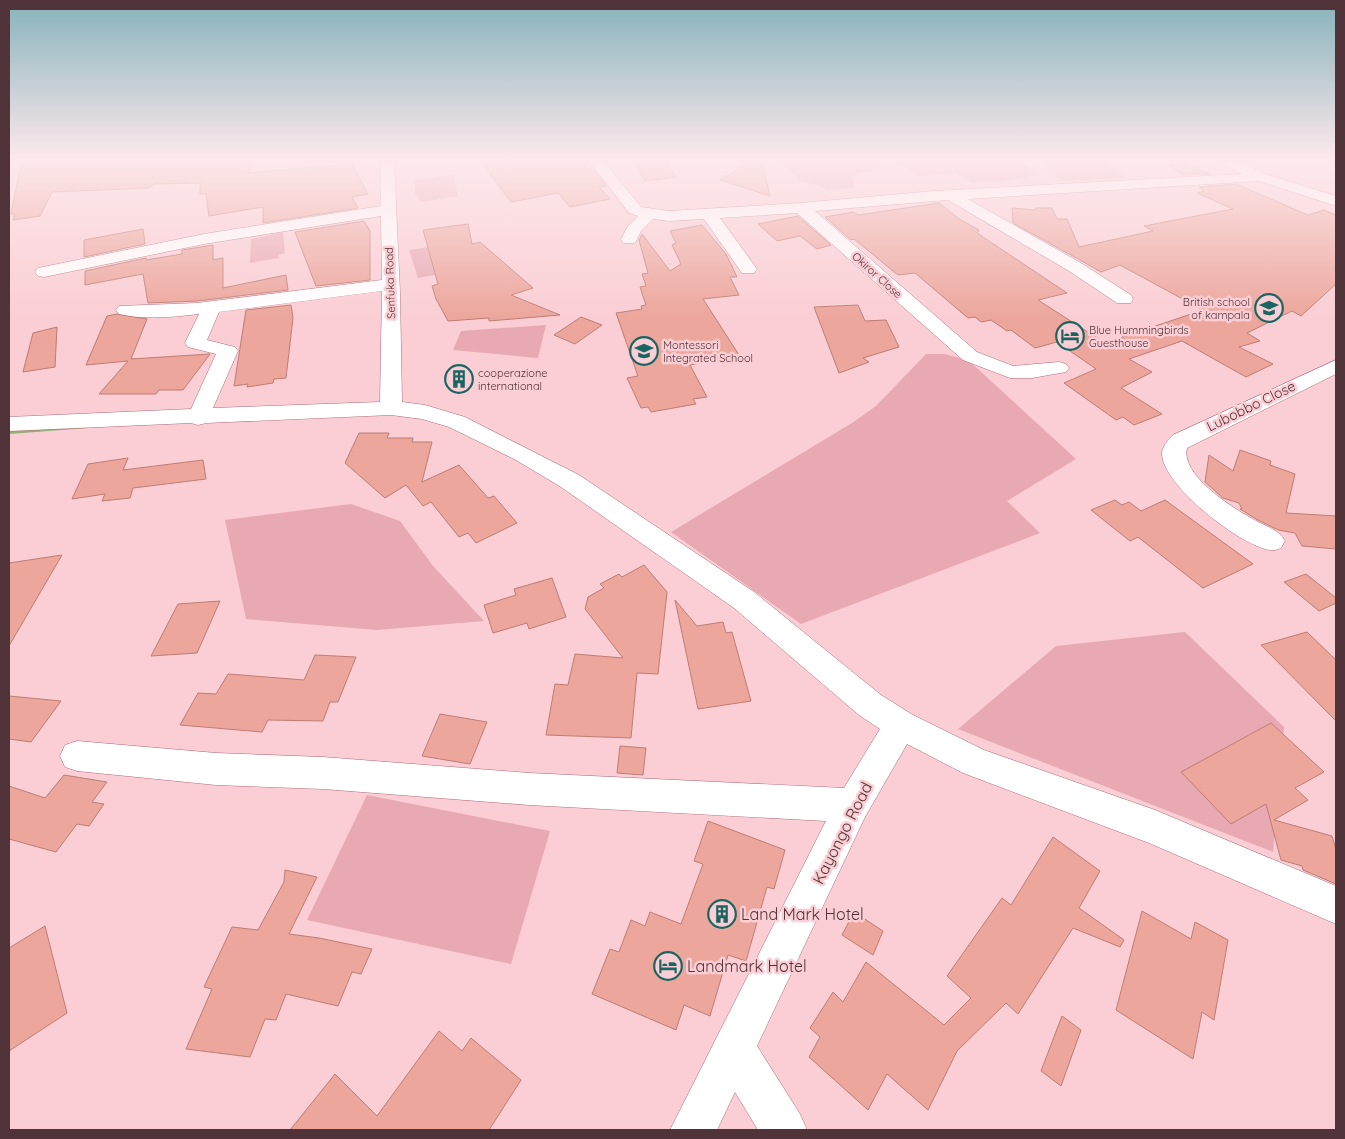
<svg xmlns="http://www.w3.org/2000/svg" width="1345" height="1139" font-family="Quicksand,sans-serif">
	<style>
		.green { fill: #e8a9b3 }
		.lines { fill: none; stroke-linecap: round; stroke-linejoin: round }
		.stream { fill: #95ae77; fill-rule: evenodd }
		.building { fill: #eca69c; stroke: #bf7d73 }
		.minor-casing { stroke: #ad6c77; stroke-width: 1 }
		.minor { fill: #fff; fill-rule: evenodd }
		.labels { text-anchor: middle; stroke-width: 5; stroke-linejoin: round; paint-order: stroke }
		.far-street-label { font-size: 11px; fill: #503338; stroke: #faced4 }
		.far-poi-label { font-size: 11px; fill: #503338; stroke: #faced4; text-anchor: start }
		.street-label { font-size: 14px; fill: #503338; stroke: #faced4 }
		.near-street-label { font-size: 16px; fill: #503338; stroke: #faced4 }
		.near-poi-label { font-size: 16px; fill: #503338; stroke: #faced4; text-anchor: start }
	</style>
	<rect width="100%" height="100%" fill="#faced4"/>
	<g class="green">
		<path d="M 777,158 L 867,158 L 879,170 L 863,172 L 851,177 L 855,184 L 853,188 L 826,190 L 819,185 L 802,182 Z"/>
		<path d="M 921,158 L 1014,158 L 1040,175 L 1001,181 L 973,183 L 956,173 L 919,176 L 894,161 Z"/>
		<path d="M 1039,158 L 1099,158 L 1126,178 L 1062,181 Z"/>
		<path d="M 453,175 L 458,196 L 422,202 L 415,194 L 415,180 Z"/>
		<path d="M 283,232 L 285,253 L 278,255 L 279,258 L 250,263 L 251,239 Z"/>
		<path d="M 429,247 L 460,270 L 418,278 L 409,250 Z"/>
		<path d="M 546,325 L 538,358 L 453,350 L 461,331 Z"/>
		<path d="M 926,354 L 944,354 L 968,360 L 1076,459 L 1007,501 L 1040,533 L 801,624 L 671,532 L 852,423 L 876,406 Z"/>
		<path d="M 351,504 L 400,521 L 433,566 L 484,621 L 377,630 L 246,619 L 225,520 Z"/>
		<path d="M 1185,632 L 1284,727 L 1273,852 L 958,729 L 1056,646 Z"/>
		<path d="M 367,795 L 550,831 L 511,964 L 307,920 Z"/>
	</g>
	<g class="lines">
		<path class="stream" d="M 86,425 L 89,427 L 88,428 L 9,434 L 9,430 Z"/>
	</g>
	<g class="building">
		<path d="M 22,158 L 257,158 L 247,173 L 352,164 L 368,194 L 352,197 L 358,208 L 263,223 L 263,207 L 209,216 L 206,194 L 200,194 L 200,183 L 154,184 L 149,188 L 52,192 L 40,216 L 13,220 L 15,214 L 11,214 Z"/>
		<path d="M 478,158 L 584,158 L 606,186 L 599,187 L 610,199 L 570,207 L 558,193 L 511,202 Z"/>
		<path d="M 632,158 L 663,158 L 676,177 L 645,181 Z"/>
		<path d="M 1174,159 L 1210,174 L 1183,175 L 1170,166 Z"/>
		<path d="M 750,162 L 763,166 L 770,196 L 720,180 Z"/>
		<path d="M 1236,184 L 1308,215 L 1324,210 L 1336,215 L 1336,284 L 1301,316 L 1292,311 L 1247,333 L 1260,341 L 1239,347 L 1273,364 L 1246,377 L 1182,341 L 1129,359 L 1152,372 L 1121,388 L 1162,414 L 1134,425 L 1123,417 L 1116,420 L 1064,383 L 1096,369 L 1057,342 L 1035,348 L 1011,330 L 1007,331 L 991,320 L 981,322 L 975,317 L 968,318 L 915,273 L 898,275 L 854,239 L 851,240 L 825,217 L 853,212 L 858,215 L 939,203 L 959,219 L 979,230 L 977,233 L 1067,293 L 1038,300 L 1105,343 L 1203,310 L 1120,265 L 1101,272 L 1080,260 L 1013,223 L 1012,208 L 1035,210 L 1036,208 L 1052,208 L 1057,219 L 1067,219 L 1079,247 L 1153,231 L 1144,226 L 1233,209 L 1197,193 L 1204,191 L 1199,187 Z"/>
		<path d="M 798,216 L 831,245 L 817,249 L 800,236 L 777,241 L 758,224 Z"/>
		<path d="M 364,221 L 370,231 L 370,280 L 316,286 L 295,232 Z"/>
		<path d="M 468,224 L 472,244 L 480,242 L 533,288 L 511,295 L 560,315 L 489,321 L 489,318 L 448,321 L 436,299 L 432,286 L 438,284 L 423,230 Z"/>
		<path d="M 702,225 L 726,254 L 737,277 L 730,277 L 739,295 L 703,299 L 739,355 L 690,365 L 707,397 L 693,399 L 696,404 L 651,412 L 648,407 L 641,408 L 627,378 L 638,376 L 616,313 L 642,309 L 641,306 L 646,305 L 640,287 L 646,286 L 642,274 L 648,273 L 639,240 L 642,234 L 670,271 L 681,264 L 672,245 L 676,243 L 670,231 Z"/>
		<path d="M 143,229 L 145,244 L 84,257 L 84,240 Z"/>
		<path d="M 213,245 L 213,260 L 223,258 L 223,288 L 286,275 L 288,290 L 197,301 L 148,303 L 143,274 L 85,285 L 85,271 L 146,258 L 146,260 L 182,254 L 182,250 Z"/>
		<path d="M 291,305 L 293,318 L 286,378 L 274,379 L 273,383 L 247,387 L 248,384 L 234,386 L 246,310 Z"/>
		<path d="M 858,305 L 865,321 L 886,320 L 899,347 L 863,358 L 869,362 L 839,373 L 814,307 Z"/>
		<path d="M 117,314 L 147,319 L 131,359 L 210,354 L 183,390 L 159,390 L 156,394 L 99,394 L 128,361 L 86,365 L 107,316 Z"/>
		<path d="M 581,317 L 602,325 L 575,344 L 554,335 Z"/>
		<path d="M 57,327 L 55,367 L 23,372 L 33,333 Z"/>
		<path d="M 359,433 L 389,433 L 387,438 L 413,438 L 412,442 L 432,442 L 422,482 L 459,465 L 488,498 L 494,496 L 517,523 L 476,543 L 468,533 L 459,537 L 431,502 L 423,506 L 406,485 L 385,498 L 345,463 Z"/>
		<path d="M 1240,450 L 1271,461 L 1270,465 L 1295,474 L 1286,513 L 1336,516 L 1336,549 L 1302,546 L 1295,533 L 1278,530 L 1256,519 L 1240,509 L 1242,509 L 1239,503 L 1223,498 L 1205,482 L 1209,455 L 1233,471 Z"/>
		<path d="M 128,458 L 123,470 L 203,460 L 206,479 L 133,488 L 130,498 L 102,501 L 105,494 L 72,499 L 88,464 Z"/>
		<path d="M 1115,500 L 1122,505 L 1129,502 L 1141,511 L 1165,500 L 1253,564 L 1203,588 L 1138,537 L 1130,541 L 1091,510 Z"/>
		<path d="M 62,555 L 9,646 L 9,563 Z"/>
		<path d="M 644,565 L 667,592 L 658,674 L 637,673 L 631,738 L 546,735 L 555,684 L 568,685 L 575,654 L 623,658 L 585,609 L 588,597 L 604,588 L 600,584 L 619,574 L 622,577 Z"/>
		<path d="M 1306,574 L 1336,598 L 1336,603 L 1319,611 L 1284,582 Z"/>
		<path d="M 552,578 L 566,617 L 529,629 L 527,623 L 493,633 L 484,605 L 516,595 L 514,589 Z"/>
		<path d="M 675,600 L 697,626 L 723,622 L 726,633 L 732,632 L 751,701 L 698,709 Z"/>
		<path d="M 220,601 L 197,653 L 151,656 L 178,604 Z"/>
		<path d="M 1307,632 L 1336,660 L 1336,721 L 1261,645 Z"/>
		<path d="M 315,655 L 356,657 L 338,702 L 330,702 L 323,721 L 268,720 L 262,732 L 180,725 L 198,693 L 216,694 L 228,674 L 304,680 Z"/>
		<path d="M 9,696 L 61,701 L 31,742 L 9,739 Z"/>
		<path d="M 440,714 L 487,722 L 470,764 L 422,756 Z"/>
		<path d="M 1271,723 L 1324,772 L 1295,788 L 1308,800 L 1274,820 L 1332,836 L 1336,849 L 1336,884 L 1303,870 L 1302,866 L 1281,860 L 1266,804 L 1231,824 L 1181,772 Z"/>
		<path d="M 620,746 L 646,748 L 643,775 L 617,773 Z"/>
		<path d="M 64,775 L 107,782 L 92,802 L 104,804 L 89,826 L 77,824 L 56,852 L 9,839 L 9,786 L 45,798 Z"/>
		<path d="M 708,821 L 785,850 L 774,889 L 767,887 L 746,961 L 728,955 L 710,1016 L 684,1005 L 676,1030 L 592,994 L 610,949 L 619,952 L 631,920 L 645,926 L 650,912 L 681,924 L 703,864 L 694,861 Z"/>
		<path d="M 1053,837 L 1100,871 L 1079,908 L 1124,940 L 1120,947 L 1073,928 L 1018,1014 L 1006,1003 L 957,1051 L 928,1110 L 887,1074 L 868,1110 L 809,1057 L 820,1037 L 810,1028 L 833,992 L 843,1002 L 866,962 L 944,1025 L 971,998 L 947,976 L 1002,898 L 1011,905 Z"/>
		<path d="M 285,870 L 317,877 L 289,934 L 319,938 L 372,949 L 361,974 L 352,972 L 338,1006 L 286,994 L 276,1020 L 265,1019 L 250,1057 L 186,1049 L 212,989 L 204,987 L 232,927 L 258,930 L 284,882 Z"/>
		<path d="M 1142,911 L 1191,939 L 1195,922 L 1228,940 L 1214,1020 L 1202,1012 L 1193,1059 L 1116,1010 Z"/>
		<path d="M 854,912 L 883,931 L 873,955 L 842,935 Z"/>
		<path d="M 45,926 L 67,1013 L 9,1051 L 9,948 Z"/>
		<path d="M 1062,1016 L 1081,1030 L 1061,1086 L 1041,1071 Z"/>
		<path d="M 439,1031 L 462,1051 L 471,1038 L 521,1080 L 489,1130 L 290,1130 L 335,1074 L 377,1116 Z"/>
	</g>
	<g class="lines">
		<defs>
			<g id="minor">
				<path d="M 380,158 L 394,158 L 400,293 L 402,402 L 425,405 L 465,417 L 579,475 L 754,592 L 881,695 L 913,715 L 984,750 L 1155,810 L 1336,886 L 1336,924 L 1149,843 L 963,773 L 907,744 L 865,817 L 757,1046 L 800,1114 L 807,1130 L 758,1130 L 735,1092 L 717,1130 L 670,1130 L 826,821 L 529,805 L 323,789 L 216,785 L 77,771 L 65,767 L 60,756 L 65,745 L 77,741 L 216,753 L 323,757 L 529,773 L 844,788 L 880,729 L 859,715 L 734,608 L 561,487 L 516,460 L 449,427 L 422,419 L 391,415 L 206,423 L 198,425 L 191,423 L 9,431 L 9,417 L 191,409 L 216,354 L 188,347 L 185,343 L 199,314 C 174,317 144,320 119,314 L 116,310 L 119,306 L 197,303 L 382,280 L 381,216 L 204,244 L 44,277 L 38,276 L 35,272 L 38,268 L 204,234 L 381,206 ZM 382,291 L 380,402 L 213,408 L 238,351 L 235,347 L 207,340 L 219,312 Z"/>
				<path d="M 587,158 L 601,158 L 641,207 L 669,211 L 801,203 L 934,191 L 1242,174 L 1214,158 L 1233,158 L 1265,174 L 1336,196 L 1336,206 L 1259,181 L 968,199 L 1081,263 L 1131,295 L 1133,299 L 1131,303 L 1117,303 L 1069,271 L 948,200 L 815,211 L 977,352 L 1013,366 L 1059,362 L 1066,364 L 1069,368 L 1066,372 L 1032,378 L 1010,378 L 963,360 L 797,213 L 720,218 L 757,269 L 754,273 L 742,273 L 704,219 L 669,221 L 653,219 L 641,231 L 635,243 L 623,243 L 621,239 L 628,226 L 638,216 L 629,213 Z"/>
				<path d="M 1336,360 L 1336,374 L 1187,448 C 1180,474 1231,507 1251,518 C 1262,525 1279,529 1285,541 L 1281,548 C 1278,549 1274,551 1270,550 C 1241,546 1163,486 1162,454 C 1162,447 1168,440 1173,435 Z"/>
			</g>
		</defs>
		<use href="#minor" class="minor-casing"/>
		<use href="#minor" class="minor"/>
	</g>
	<linearGradient id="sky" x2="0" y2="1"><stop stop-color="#87b2bb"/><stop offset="0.5" stop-color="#fde9ec"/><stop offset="1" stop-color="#fde9ec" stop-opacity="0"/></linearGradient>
	<rect width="1345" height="318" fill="url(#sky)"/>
	<defs>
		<symbol id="school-ring" viewBox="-11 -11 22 22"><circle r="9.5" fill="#faced4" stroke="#196661" stroke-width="1.5"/><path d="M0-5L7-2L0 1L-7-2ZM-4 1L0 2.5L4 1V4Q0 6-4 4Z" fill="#196661"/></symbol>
		<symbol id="hotel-ring" viewBox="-11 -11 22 22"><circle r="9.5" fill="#faced4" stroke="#196661" stroke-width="1.5"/><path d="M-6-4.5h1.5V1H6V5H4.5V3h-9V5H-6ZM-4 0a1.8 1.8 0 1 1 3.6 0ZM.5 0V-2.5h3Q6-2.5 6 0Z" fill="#196661"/></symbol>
		<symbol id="building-ring" viewBox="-11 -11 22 22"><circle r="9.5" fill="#faced4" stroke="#196661" stroke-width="1.5"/><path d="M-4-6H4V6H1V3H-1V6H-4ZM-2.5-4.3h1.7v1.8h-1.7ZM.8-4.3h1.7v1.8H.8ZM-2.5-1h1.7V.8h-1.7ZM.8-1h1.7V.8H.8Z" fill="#196661"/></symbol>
	</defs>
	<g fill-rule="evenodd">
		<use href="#school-ring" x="1253" y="292" width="32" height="32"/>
		<use href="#hotel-ring" x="1054" y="320" width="32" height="32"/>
		<use href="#school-ring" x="628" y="335" width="32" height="32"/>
		<use href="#building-ring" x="443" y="363" width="32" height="32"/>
		<use href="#building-ring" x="706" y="898" width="32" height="32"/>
		<use href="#hotel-ring" x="652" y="950" width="32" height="32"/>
	</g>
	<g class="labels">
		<g class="far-street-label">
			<text transform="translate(877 275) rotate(42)" y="4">Okiror Close</text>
			<text transform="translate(390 283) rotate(-92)" y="4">Senfuka Road</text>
		</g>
		<g class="far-poi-label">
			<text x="1250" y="306" text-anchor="end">British school<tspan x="1250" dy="13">of kampala</tspan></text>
			<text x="1089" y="334">Blue Hummingbirds<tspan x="1089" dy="13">Guesthouse</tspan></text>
			<text x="663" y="349">Montessori<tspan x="663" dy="13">Integrated School</tspan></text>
			<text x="478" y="377">cooperazione<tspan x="478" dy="13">international</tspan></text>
		</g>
		<g class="street-label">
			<text transform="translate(1251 406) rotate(-26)" y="5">Lubobbo Close</text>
		</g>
		<g class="near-street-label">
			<text transform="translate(842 833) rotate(-63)" y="6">Kayongo Road</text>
		</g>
		<g class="near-poi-label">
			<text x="741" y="920">Land Mark Hotel</text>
			<text x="687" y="972">Landmark Hotel</text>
		</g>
	</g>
	<rect width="1345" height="1139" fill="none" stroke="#503338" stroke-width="20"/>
</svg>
